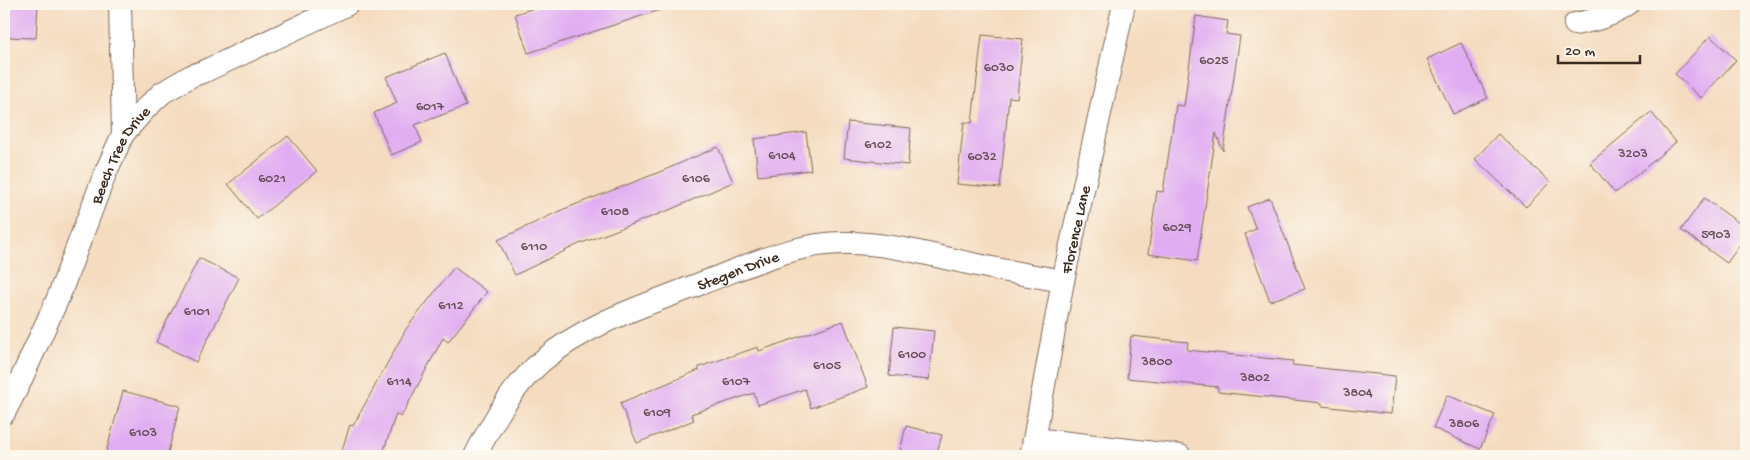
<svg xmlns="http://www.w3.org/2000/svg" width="1750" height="460" font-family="'Gochi Hand',sans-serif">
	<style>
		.building { fill: #e1adf2 }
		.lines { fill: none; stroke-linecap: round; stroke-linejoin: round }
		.street-casing { stroke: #7c6857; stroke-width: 24 }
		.street { stroke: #fff; stroke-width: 22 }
		.labels { text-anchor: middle; stroke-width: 4; stroke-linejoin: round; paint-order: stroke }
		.number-label { font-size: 14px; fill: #644b53 }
		.street-label { font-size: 16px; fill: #3b2a1e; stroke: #fbf7ec }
	</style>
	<rect width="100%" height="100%" fill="#fbf7ec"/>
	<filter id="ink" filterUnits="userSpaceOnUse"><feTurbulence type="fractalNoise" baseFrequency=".02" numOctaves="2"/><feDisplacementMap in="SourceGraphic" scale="10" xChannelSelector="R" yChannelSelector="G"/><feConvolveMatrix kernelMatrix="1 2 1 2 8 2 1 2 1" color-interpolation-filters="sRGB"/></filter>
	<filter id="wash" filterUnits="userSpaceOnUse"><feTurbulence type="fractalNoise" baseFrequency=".0096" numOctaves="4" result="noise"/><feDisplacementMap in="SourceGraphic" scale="20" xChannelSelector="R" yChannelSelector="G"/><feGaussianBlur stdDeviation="1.12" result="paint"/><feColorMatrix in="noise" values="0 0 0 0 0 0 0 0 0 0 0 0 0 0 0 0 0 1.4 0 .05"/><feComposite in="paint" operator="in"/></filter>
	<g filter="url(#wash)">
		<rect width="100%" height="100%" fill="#f5dcc0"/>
		<g id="blocks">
			<g class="building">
				<path d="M 4,4 L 38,4 L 36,38 L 4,37 Z"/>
				<path d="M 547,4 L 665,4 L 666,8 L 528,53 L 515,14 Z"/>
				<path d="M 1196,16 L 1228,21 L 1226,34 L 1240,36 L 1223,151 L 1216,133 L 1197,261 L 1148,254 L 1157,191 L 1163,192 L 1176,105 L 1184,106 Z"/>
				<path d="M 982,35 L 1023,39 L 1017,98 L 1009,97 L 1000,188 L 957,184 L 964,122 L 972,123 Z"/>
				<path d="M 1710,36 L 1736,60 L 1701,98 L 1675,74 Z"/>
				<path d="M 1461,43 L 1488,98 L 1453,114 L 1427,59 Z"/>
				<path d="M 445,53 L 466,106 L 415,125 L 422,142 L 391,155 L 374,113 L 397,103 L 386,77 Z"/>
				<path d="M 1651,112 L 1676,142 L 1615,193 L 1590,163 Z"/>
				<path d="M 848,122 L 911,128 L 908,165 L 844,158 Z"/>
				<path d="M 806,132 L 811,170 L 758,176 L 754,139 Z"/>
				<path d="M 1498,134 L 1550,182 L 1526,207 L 1475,159 Z"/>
				<path d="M 288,136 L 317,171 L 257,219 L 228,184 Z"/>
				<path d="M 718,147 L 733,182 L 667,211 L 579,244 L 515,275 L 498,240 L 564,209 L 655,174 Z"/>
				<path d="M 1270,198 L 1305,289 L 1270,301 L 1245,234 L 1256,229 L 1247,207 Z"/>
				<path d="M 1704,198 L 1746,228 L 1746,236 L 1727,263 L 1681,230 Z"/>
				<path d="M 199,258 L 239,278 L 196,362 L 156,342 Z"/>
				<path d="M 454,267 L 487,292 L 448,342 L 443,338 L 401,417 L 396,414 L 382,456 L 340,456 L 350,425 L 353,426 L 406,329 Z"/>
				<path d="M 843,321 L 868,387 L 811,408 L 805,389 L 758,405 L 754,393 L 691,414 L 694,420 L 637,443 L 620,403 L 699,370 L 699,367 L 758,347 L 759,351 Z"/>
				<path d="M 894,327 L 934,331 L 929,380 L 889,376 Z"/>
				<path d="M 1131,336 L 1188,342 L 1187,350 L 1293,361 L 1292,365 L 1395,376 L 1391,414 L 1322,406 L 1322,403 L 1218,392 L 1218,387 L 1127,378 Z"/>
				<path d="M 123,391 L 180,406 L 167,456 L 105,456 Z"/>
				<path d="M 1447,395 L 1495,415 L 1480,449 L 1433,428 Z"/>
				<path d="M 906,426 L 942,435 L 936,456 L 899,456 Z"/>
			</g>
		</g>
	</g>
	<g filter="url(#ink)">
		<use href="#blocks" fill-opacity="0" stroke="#7c6857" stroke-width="1"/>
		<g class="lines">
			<defs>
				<g id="street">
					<path d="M 120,4 L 123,134"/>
					<path d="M 1575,24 C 1595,20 1613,16 1629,4"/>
					<path id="s1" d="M 4,413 L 18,386 L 58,298 L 105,174 L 123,134 L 145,109 L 162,93 L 191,76 L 205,71 L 348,4"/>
					<path d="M 1035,439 L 1180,456"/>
					<path id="s2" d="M 475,456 C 493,421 512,387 542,361 C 588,322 647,305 702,283 C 748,266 796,242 847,243 C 885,243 922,253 959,261 C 993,269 1028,275 1063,281"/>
					<path id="s3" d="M 1031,456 L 1063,281 L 1124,4"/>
				</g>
			</defs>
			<use href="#street" class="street-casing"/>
			<use href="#street" class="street"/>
		</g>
	</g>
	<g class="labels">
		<g class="number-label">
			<text x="1214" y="64">6025</text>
			<text x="999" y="71">6030</text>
			<text x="430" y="110">6017</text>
			<text x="878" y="148">6102</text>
			<text x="1633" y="157">3203</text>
			<text x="782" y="159">6104</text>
			<text x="982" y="160">6032</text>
			<text x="272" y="182">6021</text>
			<text x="696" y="182">6106</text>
			<text x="615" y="215">6108</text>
			<text x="1177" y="231">6029</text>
			<text x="1716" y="238">5903</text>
			<text x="534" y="250">6110</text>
			<text x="451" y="309">6112</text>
			<text x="197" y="315">6101</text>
			<text x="912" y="358">6100</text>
			<text x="1157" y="365">3800</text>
			<text x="827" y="369">6105</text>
			<text x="1255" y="381">3802</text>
			<text x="399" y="385">6114</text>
			<text x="736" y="385">6107</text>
			<text x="1358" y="396">3804</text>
			<text x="657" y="416">6109</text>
			<text x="1464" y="427">3806</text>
			<text x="143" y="436">6103</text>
		</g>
		<g class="street-label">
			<text dy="6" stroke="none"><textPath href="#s1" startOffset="284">Beech Tree Drive</textPath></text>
			<text dy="6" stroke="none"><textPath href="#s3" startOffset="231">Florence Lane</textPath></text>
			<text dy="6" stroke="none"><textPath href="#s2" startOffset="334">Stegen Drive</textPath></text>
		</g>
	</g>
	<rect width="1750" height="460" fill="none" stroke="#fbf7ec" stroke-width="20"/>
	<path d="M1558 55v8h82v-8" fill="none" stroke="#3b2a1e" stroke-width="2.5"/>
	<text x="1565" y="55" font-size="15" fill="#3b2a1e" stroke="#fbf7ec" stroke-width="4" paint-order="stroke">20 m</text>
</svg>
